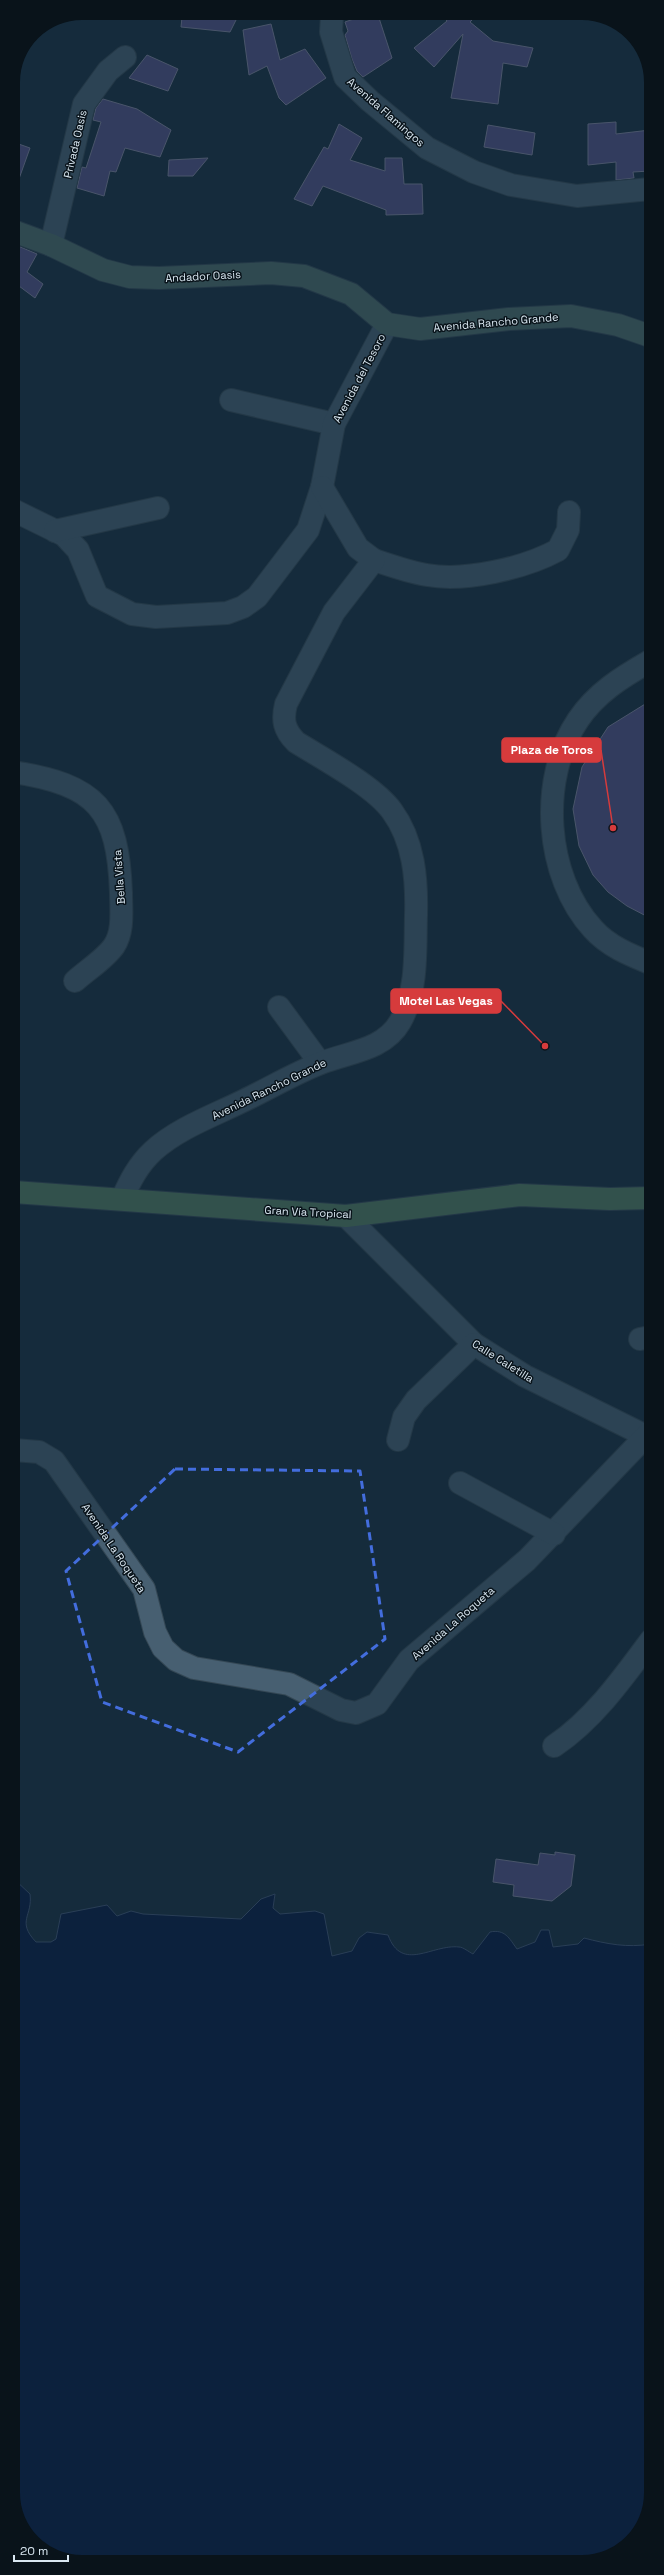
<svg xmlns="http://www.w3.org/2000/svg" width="664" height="2575" font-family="'Space Grotesk',sans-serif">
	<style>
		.water { fill: #00143f; stroke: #415475 }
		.building { fill: #545087; stroke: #8786a2 }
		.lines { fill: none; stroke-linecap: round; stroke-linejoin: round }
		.street-casing { stroke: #344754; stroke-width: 24 }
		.secondary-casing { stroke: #344754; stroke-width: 24 }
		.primary-casing { stroke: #344754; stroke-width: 24 }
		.street { stroke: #475f71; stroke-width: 22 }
		.secondary { stroke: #4e6e69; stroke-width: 22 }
		.primary { stroke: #557e61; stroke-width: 22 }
		.marked { fill: none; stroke: #436ddd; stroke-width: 3; stroke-dasharray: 8 5; stroke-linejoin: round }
		.labels { text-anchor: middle; stroke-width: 3; stroke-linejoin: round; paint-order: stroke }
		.street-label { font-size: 11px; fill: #dae8f2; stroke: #09131a }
		.leader { fill: none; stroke: #d63b3c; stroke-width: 1.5 }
		.callout-dot { fill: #d63b3c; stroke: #09131a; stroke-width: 1.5 }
		.callout { fill: #d63b3c; stroke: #d63b3c; stroke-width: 1.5 }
		.callout-label { font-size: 12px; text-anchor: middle; font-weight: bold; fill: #fff }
	</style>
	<rect width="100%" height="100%" fill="#152c3c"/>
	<path class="water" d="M 14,1879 L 30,1894 C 33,1916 16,1921 36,1942 L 51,1942 L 56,1939 L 61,1914 L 107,1905 L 117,1916 L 131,1911 L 143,1914 L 241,1919 L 261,1899 L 275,1894 L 273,1908 L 280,1914 L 315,1911 L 324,1914 L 332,1956 L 352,1951 L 359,1938 L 367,1932 L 388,1935 C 402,1973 432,1944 459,1947 C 463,1947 469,1952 473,1954 L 490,1932 C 505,1929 509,1938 517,1949 L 535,1942 L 541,1930 L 549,1930 L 553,1947 L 578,1944 L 584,1938 C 607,1944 627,1948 651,1944 L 651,2493 L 634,2538 L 595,2561 L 78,2562 L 37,2545 L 14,2506 Z"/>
	<g class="building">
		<path d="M 478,14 L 470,22 L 493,41 L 533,48 L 527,67 L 503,63 L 498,104 L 451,98 L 463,34 L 434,67 L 414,48 L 447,21 L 442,15 Z"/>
		<path d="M 365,15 L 378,15 L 392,58 L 363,77 L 357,71 L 352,59 L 345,35 L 348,31 L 345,22 Z"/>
		<path d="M 238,16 L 230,32 L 181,27 L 182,17 Z"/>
		<path d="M 271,24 L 280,60 L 305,49 L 326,78 L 286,105 L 279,98 L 267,66 L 249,75 L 243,30 Z"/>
		<path d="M 147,55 L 178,69 L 168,91 L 129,78 Z"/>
		<path d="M 103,99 L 137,109 L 171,130 L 160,157 L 125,148 L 116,172 L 110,171 L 104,196 L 77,188 L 82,167 L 86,168 L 101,122 L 93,120 L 96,108 Z"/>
		<path d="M 616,122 L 616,134 L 650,130 L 650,171 L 633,172 L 634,178 L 616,180 L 616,162 L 588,165 L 588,124 Z"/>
		<path d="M 339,124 L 362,138 L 350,160 L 385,171 L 385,158 L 402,158 L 404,184 L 422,184 L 423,214 L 386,215 L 386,210 L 323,186 L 312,206 L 294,199 L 324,147 L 328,149 Z"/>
		<path d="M 488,125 L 535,133 L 532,155 L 484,147 Z"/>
		<path d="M 13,142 L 30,148 L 15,190 L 13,190 Z"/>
		<path d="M 208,158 L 193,176 L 168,176 L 169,160 Z"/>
		<path d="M 18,246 L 37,254 L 27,272 L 43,284 L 35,298 L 19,286 L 13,296 L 13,255 Z"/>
		<path d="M 650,701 L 650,918 L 627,906 L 608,892 L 593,875 L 579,846 L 573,809 L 582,767 L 608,727 Z"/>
		<path d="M 555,1852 L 575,1855 L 571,1886 L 552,1901 L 513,1896 L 514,1885 L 493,1882 L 496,1859 L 538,1865 L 540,1853 L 555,1855 Z"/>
	</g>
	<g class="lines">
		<defs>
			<g id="street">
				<path d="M 332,16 L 331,32 L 345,77 L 370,101 L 427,148 L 474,172 L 511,185 L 577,196 L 650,189"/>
				<path d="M 51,245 L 84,104 L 108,71 L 125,57"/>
				<path d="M 231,400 L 334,424"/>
				<path d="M 13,510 L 64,535 L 78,550 L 97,596 L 132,614 L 156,617 L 227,613 L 243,607 L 257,597 L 308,530 L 322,487 L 334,424 L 387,324"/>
				<path d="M 55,531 L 158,508"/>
				<path d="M 374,560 C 392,566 409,572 427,575 C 465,582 525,568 558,550 L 568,530 L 569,512"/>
				<path d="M 650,661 C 622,677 596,693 578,720 C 538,779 545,877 593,929 C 608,946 630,955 650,963"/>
				<path d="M 13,772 C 97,785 118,809 121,893 C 121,910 124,931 114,946 C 105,959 87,970 75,981"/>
				<path d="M 279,1007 L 320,1063"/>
				<path d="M 122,1199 C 130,1181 138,1165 153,1151 C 178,1128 215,1115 245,1100 C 270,1088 295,1073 321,1063 C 349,1052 384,1050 400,1022 C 418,991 415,949 416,915 C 417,879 414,841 392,811 C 374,786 323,759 296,742 C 284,730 282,720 286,704 L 334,612 L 374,560 L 358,548 L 322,487"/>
				<path d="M 346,1216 L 474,1344 L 525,1376 L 650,1438"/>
				<path d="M 640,1339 L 650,1337"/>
				<path d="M 398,1440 L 404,1417 L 416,1400 L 474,1344"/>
				<path d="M 14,1450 L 39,1452 L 54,1461 L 144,1589 L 155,1632 L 163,1648 L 176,1660 L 194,1668 L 289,1684 L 341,1710 L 356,1713 L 377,1704 L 409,1660 L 527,1560 L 646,1436"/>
				<path d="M 460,1483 L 554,1534"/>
				<path d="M 554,1746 C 593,1720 623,1678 651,1640"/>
			</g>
			<path id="secondary" d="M 13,231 L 51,245 L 103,270 L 130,277 L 159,278 L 271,273 L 304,276 L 351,294 L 387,324 L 420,329 L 509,319 L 571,316 L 618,325 L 650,336"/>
			<path id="primary" d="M 14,1192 L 346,1216 L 520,1195 L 610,1199 L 650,1198"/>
		</defs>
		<use href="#street" class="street-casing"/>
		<use href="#secondary" class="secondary-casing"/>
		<use href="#primary" class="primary-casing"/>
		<use href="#street" class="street"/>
		<use href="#secondary" class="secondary"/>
		<use href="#primary" class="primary"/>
	</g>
	<path d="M0 0H664V2575H0ZM 175,1469 L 360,1471 L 385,1639 L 238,1752 L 102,1702 L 66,1571 Z" fill="#152c3c" fill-opacity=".55" fill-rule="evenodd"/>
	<path class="marked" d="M 175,1469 L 360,1471 L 385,1639 L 238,1752 L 102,1702 L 66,1571 Z"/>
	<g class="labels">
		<g class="street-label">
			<text transform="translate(386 112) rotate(41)" y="4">Avenida Flamingos</text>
			<text transform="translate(75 144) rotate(-77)" y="4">Privada Oasis</text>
			<text transform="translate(203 276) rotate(-3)" y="4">Andador Oasis</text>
			<text transform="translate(496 322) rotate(-5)" y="4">Avenida Rancho Grande</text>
			<text transform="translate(359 378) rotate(-62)" y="4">Avenida del Tesoro</text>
			<text transform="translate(119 877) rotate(-94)" y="4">Bella Vista</text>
			<text transform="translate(269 1089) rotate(-26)" y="4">Avenida Rancho Grande</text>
			<text transform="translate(308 1212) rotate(3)" y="4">Gran Vía Tropical</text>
			<text transform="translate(503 1361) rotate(32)" y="4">Calle Caletilla</text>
			<text transform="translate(114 1548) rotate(56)" y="4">Avenida La Roqueta</text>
			<text transform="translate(453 1623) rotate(-41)" y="4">Avenida La Roqueta</text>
		</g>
	</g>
	<path d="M0 0H664V2575H0ZM82 20H582A62 62 0 0 1 644 82V2493A62 62 0 0 1 582 2555H82A62 62 0 0 1 20 2493V82A62 62 0 0 1 82 20Z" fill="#09131a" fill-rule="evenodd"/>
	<path class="leader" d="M613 828L601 750M545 1046L501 1001"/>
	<g class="callout-dot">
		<circle cx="613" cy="828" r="4"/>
		<circle cx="545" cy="1046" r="4"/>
	</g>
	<g class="callout">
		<rect x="502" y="738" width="99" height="24" rx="4"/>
		<rect x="391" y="989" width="110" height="24" rx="4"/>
	</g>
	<g class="callout-label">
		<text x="552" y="754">Plaza de Toros</text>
		<text x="446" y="1005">Motel Las Vegas</text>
	</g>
	<path d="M14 2555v6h54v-6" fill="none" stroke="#dae8f2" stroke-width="2"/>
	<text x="20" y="2555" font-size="12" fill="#dae8f2" stroke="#09131a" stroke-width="3" paint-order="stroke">20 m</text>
</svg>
